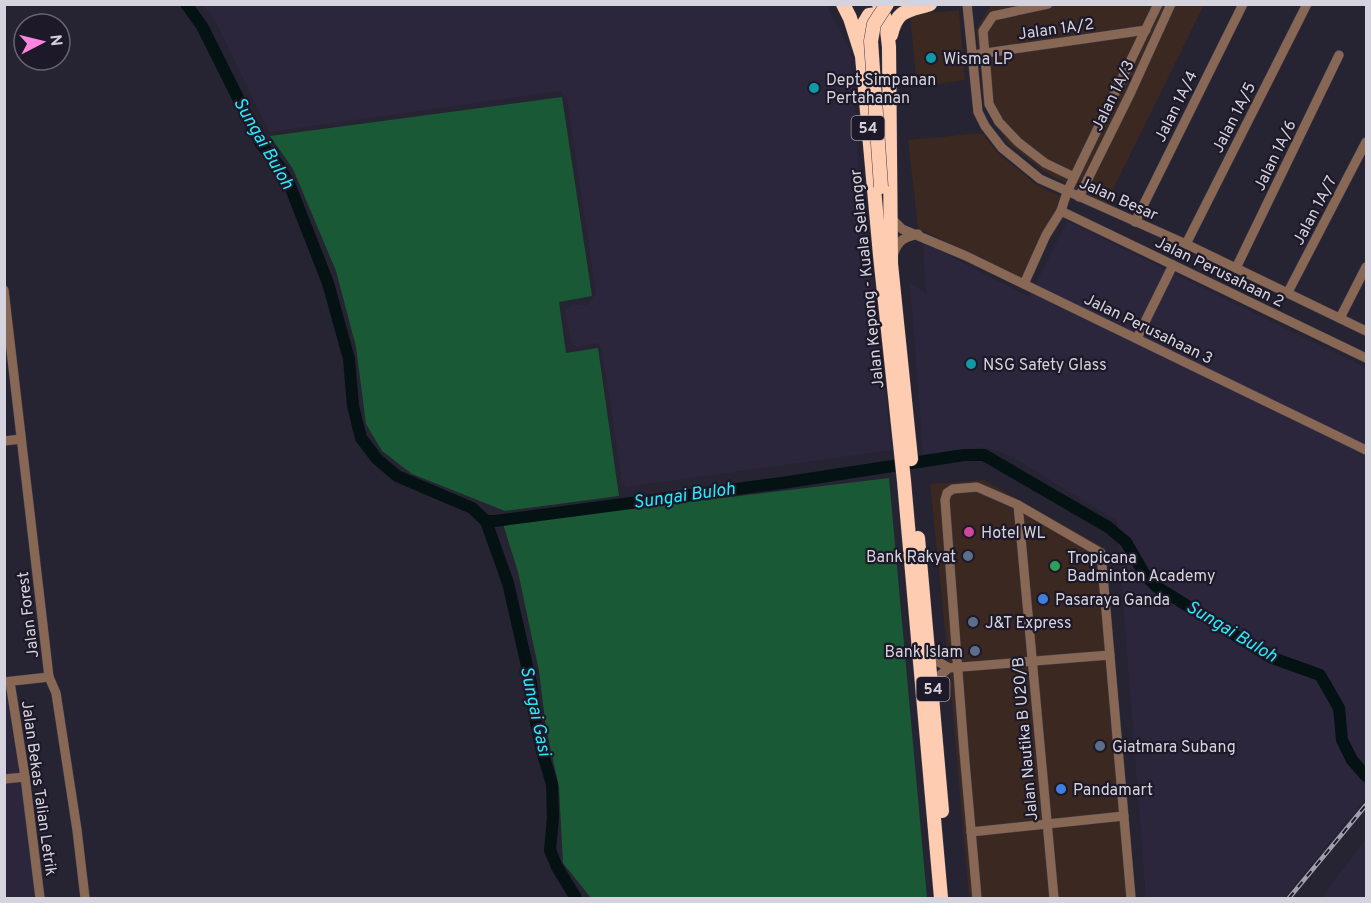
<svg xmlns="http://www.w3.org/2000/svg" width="1371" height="903" font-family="Overpass,sans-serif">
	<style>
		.commercial { fill: #3a2821 }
		.built { fill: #2c263c }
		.forest { fill: #195935 }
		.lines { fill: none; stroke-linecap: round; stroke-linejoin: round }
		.river { stroke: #041214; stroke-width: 12 }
		.minor-casing { stroke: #423f4d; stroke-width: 10 }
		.highway-casing { stroke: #423f4d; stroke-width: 15 }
		.minor { stroke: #886855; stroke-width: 9 }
		.highway { stroke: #fecdb1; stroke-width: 14 }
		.rail-casing { stroke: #a19fab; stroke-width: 4.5 }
		.rail { stroke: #1d1928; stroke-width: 2; stroke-dasharray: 7; stroke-linecap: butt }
		.highway-bridge-casing { stroke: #423f4d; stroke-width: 15; stroke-linecap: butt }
		.highway-bridge { stroke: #fecdb1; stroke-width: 14 }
		.culture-dot { fill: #0f9aa8; stroke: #1d1928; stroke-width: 2 }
		.hotel-dot { fill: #d1479c; stroke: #1d1928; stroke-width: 2 }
		.service-dot { fill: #5c6f8a; stroke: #1d1928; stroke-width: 2 }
		.leisure-dot { fill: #2e9e5b; stroke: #1d1928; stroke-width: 2 }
		.shop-dot { fill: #3f7fe0; stroke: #1d1928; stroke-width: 2 }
		.labels { text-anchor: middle; stroke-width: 4.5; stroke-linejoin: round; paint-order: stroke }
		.shield { fill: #1d1928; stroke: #9e9ba7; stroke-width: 1.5 }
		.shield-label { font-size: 15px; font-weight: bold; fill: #d5d3dd }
		.street-label { font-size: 16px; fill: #d5d3dd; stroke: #1d1928 }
		.poi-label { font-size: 16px; fill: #d5d3dd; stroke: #1d1928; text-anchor: start }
		.water-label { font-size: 18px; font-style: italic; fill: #29eafc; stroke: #1d1928 }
	</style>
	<rect width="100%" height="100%" fill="#262332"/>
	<g class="commercial">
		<path d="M 991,5 L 1204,5 L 1106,204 L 1046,173 L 1008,144 L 984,106 L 976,29 Z"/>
		<path d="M 959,10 L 965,80 L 917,87 L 910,15 Z"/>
		<path d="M 982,133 L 998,153 L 1037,185 L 1063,198 L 1023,281 L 918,228 L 908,140 Z"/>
		<path d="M 984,480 L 1105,548 L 1136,898 L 969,898 L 949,668 L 930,484 Z"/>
	</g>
	<g class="built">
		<path d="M 203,5 L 826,5 L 850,50 L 860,186 L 892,450 L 626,487 L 622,482 L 602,350 L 598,343 L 576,347 L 571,343 L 565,310 L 572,305 L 587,305 L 596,293 L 567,99 L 561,91 L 269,132 L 216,22 Z"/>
		<path d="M 1067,221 L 1366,368 L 1366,798 L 1284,898 L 1146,898 L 1117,521 L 1011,456 L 984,447 L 923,455 L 910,283 L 926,293 L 923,242 L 1029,297 Z"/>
		<path d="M 5,686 L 39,898 L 5,898 Z"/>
		<path d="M 1366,838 L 1366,898 L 1322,898 Z"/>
	</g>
	<g class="forest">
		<path d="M 562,97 L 592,296 L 559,302 L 566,353 L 598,348 L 619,496 L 505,511 L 412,474 L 382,451 L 366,424 L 356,347 L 336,271 L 293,169 L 270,136 Z"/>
		<path d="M 889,478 L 927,898 L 591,898 L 563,863 L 559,787 L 546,728 L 539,671 L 518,572 L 503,524 Z"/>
	</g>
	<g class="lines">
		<g class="river">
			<path d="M 186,4 L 202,26 L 261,144 L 279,166 L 290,186 L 328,283 L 349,359 L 353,406 L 361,438 L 377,459 L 397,476 L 472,508 L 486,521 L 495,521 L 782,483 L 964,455 L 984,455 L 1108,527 L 1126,542 L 1145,575 L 1157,587 L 1270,657 L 1320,675 L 1339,708 L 1342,740 L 1352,760 L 1366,776"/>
			<path d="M 486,521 L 508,583 L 531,683 L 535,717 L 542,751 L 552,784 L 553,818 L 550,850 L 557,867 L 576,898"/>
		</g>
		<defs>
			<g id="minor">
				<path d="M 967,4 L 978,112 L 985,126 L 1002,148 L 1040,179 L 1186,244 L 1366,331"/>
				<path d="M 1048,4 L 993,16 L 983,31 L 989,104 L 999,122 L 1018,142 L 1045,163 L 1074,177"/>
				<path d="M 979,54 L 1146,30"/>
				<path d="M 1079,197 L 1131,92 L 1171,4"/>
				<path d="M 1061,211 L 1366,358"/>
				<path d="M 890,217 L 902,229 L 966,256 L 1366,450"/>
				<path d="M 1135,222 L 1243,4"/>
				<path d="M 1186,244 L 1307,4"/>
				<path d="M 894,253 C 898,240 905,237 918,234"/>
				<path d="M 1236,268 L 1339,55"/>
				<path d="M 1024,284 L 1046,235 L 1061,211 L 1067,192 L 1158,4"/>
				<path d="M 4,290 L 49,677 L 56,693 L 77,830 L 85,898"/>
				<path d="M 1288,292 L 1366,142"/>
				<path d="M 1340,318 L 1366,267"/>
				<path d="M 1137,338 L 1173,265"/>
				<path d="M 4,441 L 21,439"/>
				<path d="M 1018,505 L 1054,898"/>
				<path d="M 929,651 L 937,661 L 949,668"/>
				<path d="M 4,682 L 49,677"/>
				<path d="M 10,682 L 25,777 L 40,898"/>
				<path d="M 933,688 L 939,676 L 949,668 L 1110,655"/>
				<path d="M 4,779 L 25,777"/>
				<path d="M 971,832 L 1124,816"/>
				<path d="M 977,898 L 964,751 L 945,500 L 947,493 L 953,489 L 977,487 L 1018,505 L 1101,553 L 1131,898"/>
			</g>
			<g id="highway">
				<path d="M 843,4 L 850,18 L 862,56 L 880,255 L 904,481 L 941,898"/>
				<path d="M 879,4 L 886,21 L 889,47 L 891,264 L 911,459"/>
				<path d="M 891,35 C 897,9 908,11 930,4"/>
				<path d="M 862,42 L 863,25 L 869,15 L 879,14 L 886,21"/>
				<path d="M 918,538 L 942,811"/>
			</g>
		</defs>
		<use href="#minor" class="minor-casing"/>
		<use href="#highway" class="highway-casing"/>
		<use href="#minor" class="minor"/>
		<use href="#highway" class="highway"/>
		<defs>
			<path id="rail" d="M 1289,898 L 1366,805"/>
		</defs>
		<use href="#rail" class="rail-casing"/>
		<use href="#rail" class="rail"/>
		<defs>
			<path id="highway-bridge" d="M 881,187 L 871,41 L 874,24 L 887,4"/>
		</defs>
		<use href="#highway-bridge" class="highway-bridge-casing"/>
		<use href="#highway-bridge" class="highway-bridge"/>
	</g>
	<g class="culture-dot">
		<circle cx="931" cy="58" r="6"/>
		<circle cx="814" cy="88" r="6"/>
		<circle cx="971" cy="364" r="6"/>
	</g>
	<circle class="hotel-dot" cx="969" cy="532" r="6"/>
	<g class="service-dot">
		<circle cx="968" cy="556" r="6"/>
		<circle cx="973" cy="622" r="6"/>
		<circle cx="975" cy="651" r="6"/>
		<circle cx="1100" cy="746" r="6"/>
	</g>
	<circle class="leisure-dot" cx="1055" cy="566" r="6"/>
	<g class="shop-dot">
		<circle cx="1043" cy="599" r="6"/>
		<circle cx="1061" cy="789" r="6"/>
	</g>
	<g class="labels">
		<g class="shield">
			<rect x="851.5" y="116" width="33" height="24" rx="4.5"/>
			<rect x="916.5" y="677" width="33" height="24" rx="4.5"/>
		</g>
		<g class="shield-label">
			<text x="868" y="133">54</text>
			<text x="933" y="694">54</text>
		</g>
		<g class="street-label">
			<text transform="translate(1056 28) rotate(-8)" y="6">Jalan 1A/2</text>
			<text transform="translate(1112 95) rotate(-64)" y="6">Jalan 1A/3</text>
			<text transform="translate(1175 106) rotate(-64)" y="6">Jalan 1A/4</text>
			<text transform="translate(1233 117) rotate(-63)" y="6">Jalan 1A/5</text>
			<text transform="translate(1274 155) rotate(-64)" y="6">Jalan 1A/6</text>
			<text transform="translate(1119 198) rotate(24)" y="6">Jalan Besar</text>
			<text transform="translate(1314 210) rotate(-62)" y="6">Jalan 1A/7</text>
			<text transform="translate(1220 271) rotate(26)" y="6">Jalan Perusahaan 2</text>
			<text transform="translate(866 279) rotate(-96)" y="6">Jalan Kepong - Kuala Selangor</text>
			<text transform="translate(1149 328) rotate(26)" y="6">Jalan Perusahaan 3</text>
			<text transform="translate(27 615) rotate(-97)" y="6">Jalan Forest</text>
			<text transform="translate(1024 739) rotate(-95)" y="6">Jalan Nautika B U20/B</text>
			<text transform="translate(40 788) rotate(82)" y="6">Jalan Bekas Talian Letrik</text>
		</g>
		<g class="poi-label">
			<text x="943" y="64">Wisma LP</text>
			<text x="826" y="85">Dept Simpanan<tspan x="826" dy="18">Pertahanan</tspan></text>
			<text x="983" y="370">NSG Safety Glass</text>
			<text x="981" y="538">Hotel WL</text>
			<text x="956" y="562" text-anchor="end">Bank Rakyat</text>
			<text x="1067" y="563">Tropicana<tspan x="1067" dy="18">Badminton Academy</tspan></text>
			<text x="1055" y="605">Pasaraya Ganda</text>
			<text x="985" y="628">J&amp;T Express</text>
			<text x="963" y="657" text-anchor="end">Bank Islam</text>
			<text x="1112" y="752">Giatmara Subang</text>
			<text x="1073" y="795">Pandamart</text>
		</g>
		<g class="water-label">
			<text transform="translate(264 143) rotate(60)" y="6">Sungai Buloh</text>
			<text transform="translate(684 495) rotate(-8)" y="6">Sungai Buloh</text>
			<text transform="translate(1232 631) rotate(31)" y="6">Sungai Buloh</text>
			<text transform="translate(536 711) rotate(78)" y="6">Sungai Gasi</text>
		</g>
	</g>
	<rect width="1371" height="903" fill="none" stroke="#d5d3dd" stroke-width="12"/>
	<g transform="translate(42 42) rotate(83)"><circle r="28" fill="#1d1928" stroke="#676370" stroke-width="1.5"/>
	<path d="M0-4.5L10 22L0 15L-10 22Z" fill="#fe85df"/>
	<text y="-9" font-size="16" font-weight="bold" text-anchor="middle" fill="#d5d3dd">N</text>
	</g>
</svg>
